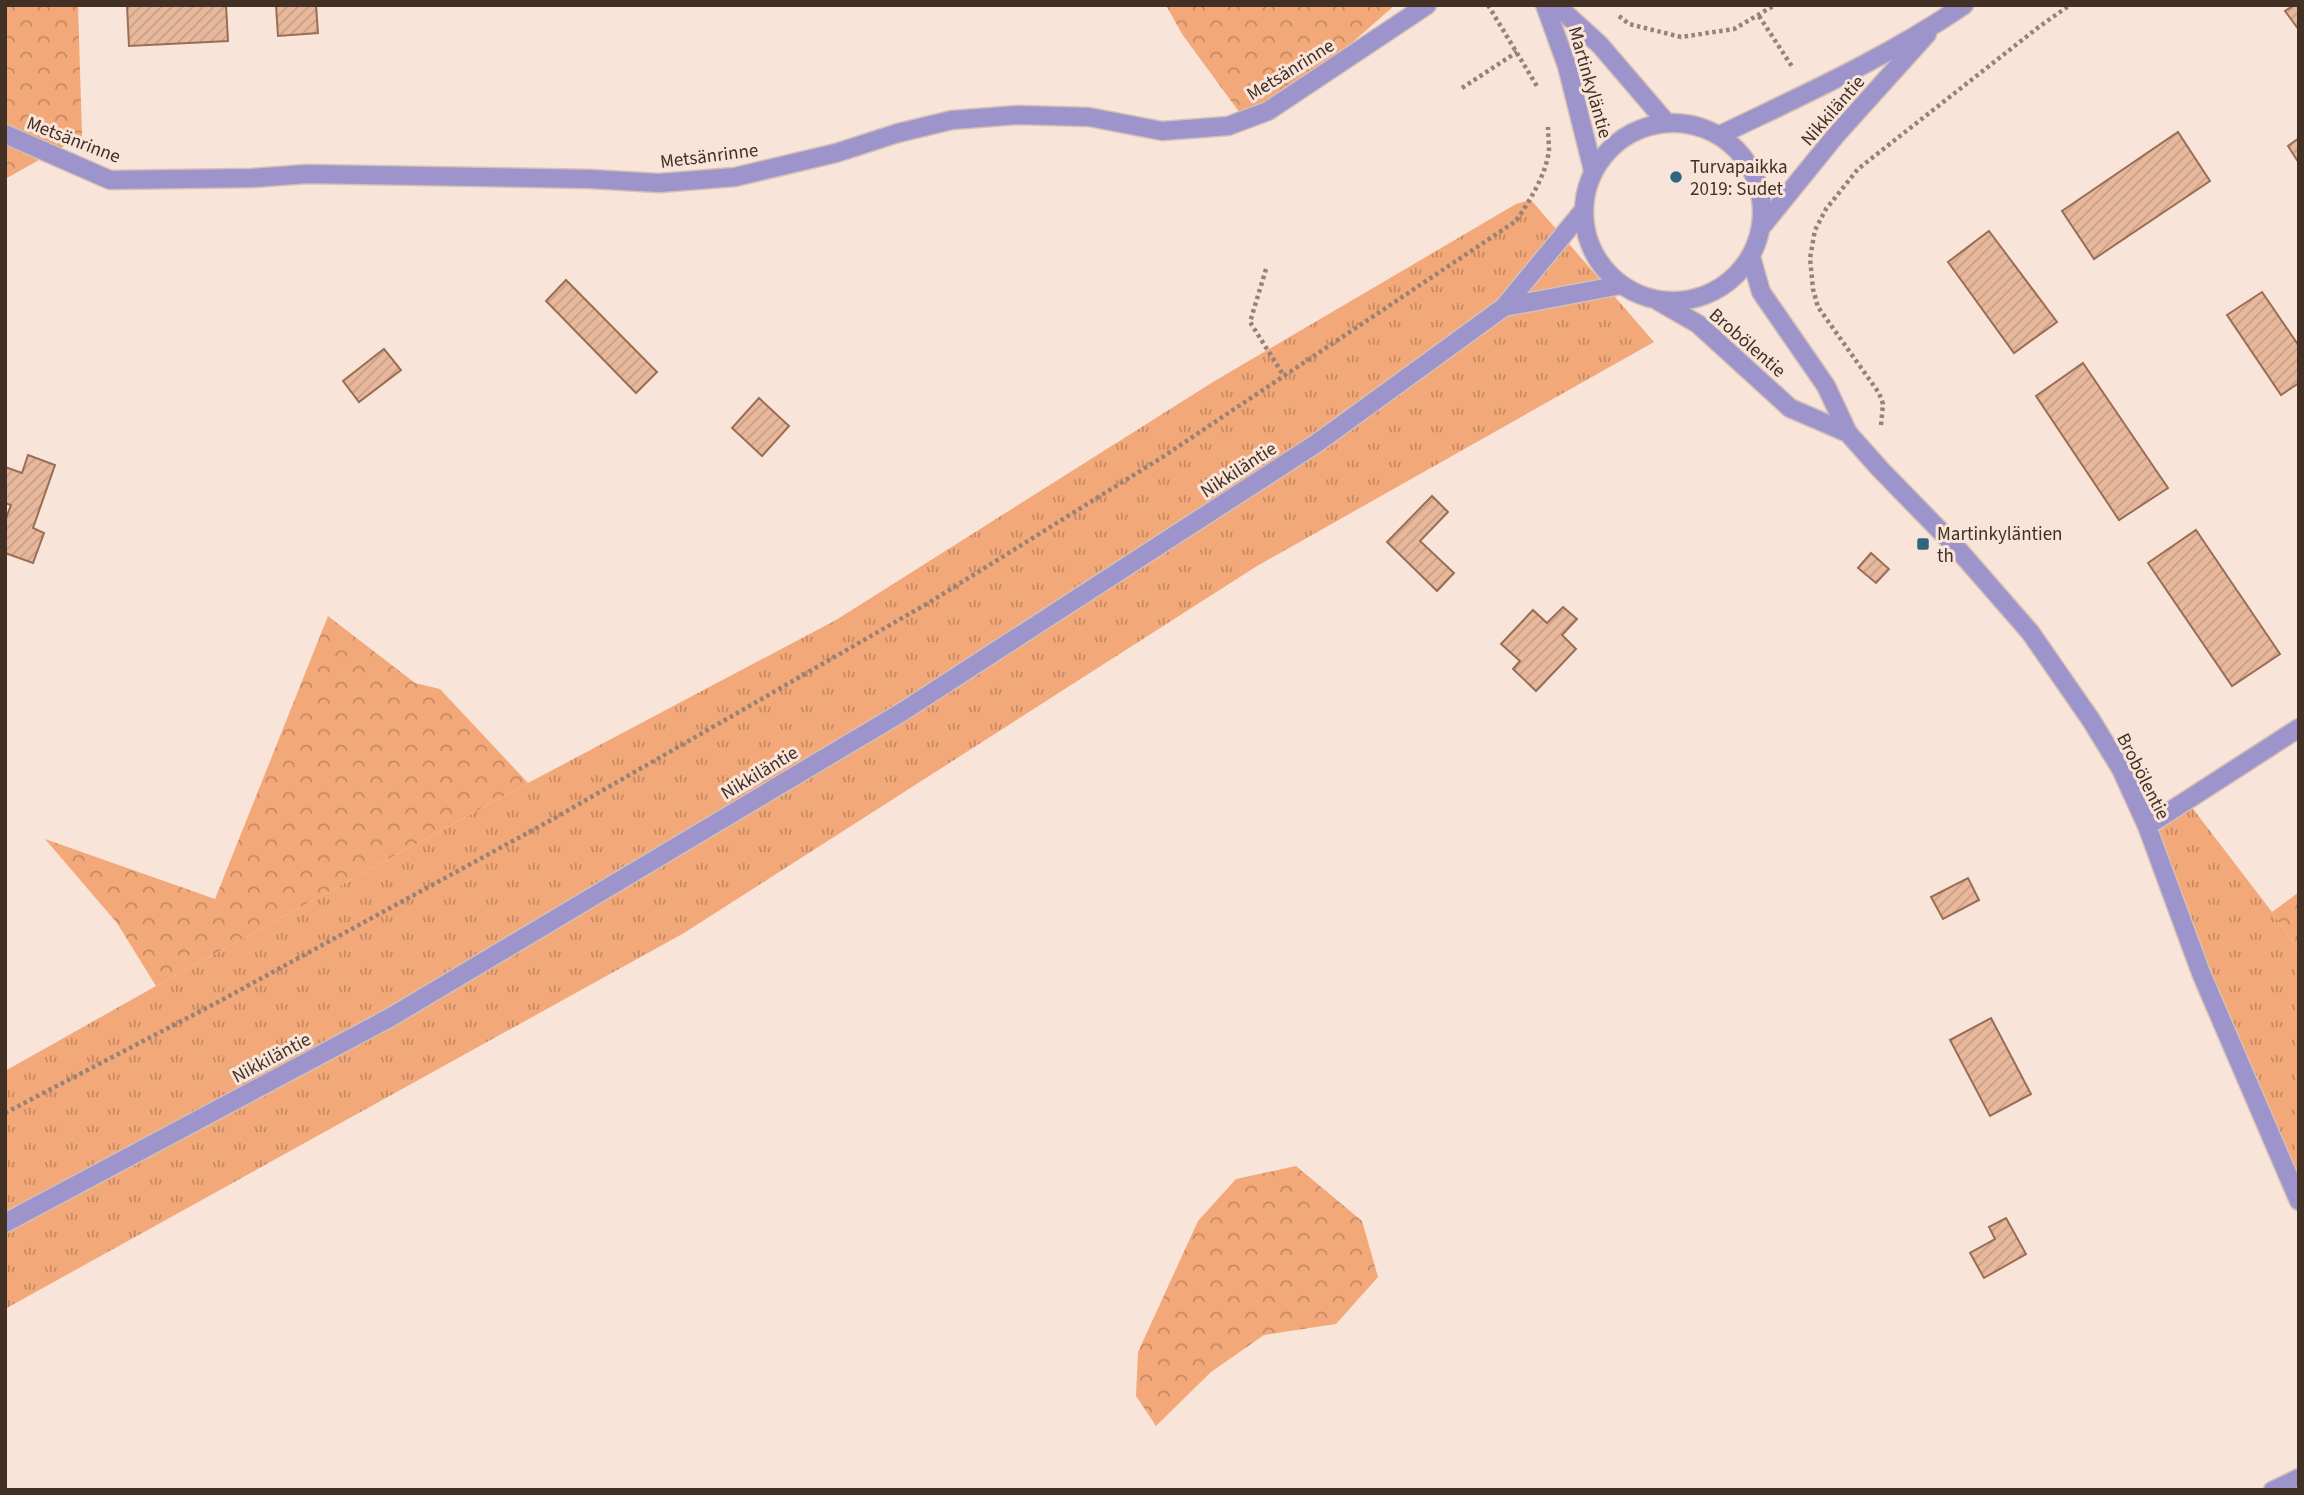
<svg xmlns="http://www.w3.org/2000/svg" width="2304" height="1495" font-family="'Source Sans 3',sans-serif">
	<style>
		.grass { fill: url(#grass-tufts) }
		.forest { fill: url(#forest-crowns) }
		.building { fill: url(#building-hatch); stroke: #9a6e54; stroke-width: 2 }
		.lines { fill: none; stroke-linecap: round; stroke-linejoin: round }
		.service-casing { stroke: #d4c0b4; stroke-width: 19 }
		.minor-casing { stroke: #d4c0b4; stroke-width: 21 }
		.tertiary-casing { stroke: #d4c0b4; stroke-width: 21 }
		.path { stroke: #968277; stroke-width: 4.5; stroke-dasharray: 3.5 3.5; stroke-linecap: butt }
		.service { stroke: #9e94cc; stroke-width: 16 }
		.minor { stroke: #9e94cc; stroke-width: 18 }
		.tertiary { stroke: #9e94cc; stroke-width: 18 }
		.poi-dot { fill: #2e657f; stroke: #f8e4d8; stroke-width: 2.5 }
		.labels { text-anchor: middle; stroke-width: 6; stroke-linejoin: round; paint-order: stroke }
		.street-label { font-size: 19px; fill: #433025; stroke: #f8e4d8 }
		.poi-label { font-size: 19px; fill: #433025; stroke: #f8e4d8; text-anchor: start }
	</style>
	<defs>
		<pattern id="grass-tufts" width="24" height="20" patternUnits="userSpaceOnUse" patternTransform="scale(1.75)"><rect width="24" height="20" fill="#f3a879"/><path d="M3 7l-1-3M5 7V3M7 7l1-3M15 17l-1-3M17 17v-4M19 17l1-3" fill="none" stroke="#c68963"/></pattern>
		<pattern id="forest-crowns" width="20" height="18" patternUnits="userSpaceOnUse" patternTransform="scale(1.75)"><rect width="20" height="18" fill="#f3a879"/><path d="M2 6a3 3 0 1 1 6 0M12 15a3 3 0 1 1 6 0" fill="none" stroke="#c68963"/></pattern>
		<pattern id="building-hatch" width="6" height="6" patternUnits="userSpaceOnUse" patternTransform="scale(1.75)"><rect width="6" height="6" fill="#e8b89c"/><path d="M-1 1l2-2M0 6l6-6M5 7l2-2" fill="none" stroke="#c89e86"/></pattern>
	</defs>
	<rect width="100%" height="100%" fill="#f8e4d8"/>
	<g class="grass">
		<path d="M 1531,200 L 1654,342 L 1257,566 L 684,933 L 5,1309 L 5,1071 L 156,986 L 528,783 L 836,620 L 1213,382 L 1516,204 Z"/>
		<path d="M 2187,801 L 2272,912 L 2299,950 L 2299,1201 L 2147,826 Z"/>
	</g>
	<g class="forest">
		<path d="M 5,5 L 78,5 L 82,136 L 5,179 Z"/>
		<path d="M 1166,5 L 1395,5 L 1298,90 L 1245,120 L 1182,34 Z"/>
		<path d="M 328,616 L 415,683 L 440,689 L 528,783 L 156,986 L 117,923 L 45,839 L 215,899 Z"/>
		<path d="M 2299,892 L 2299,950 L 2272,912 Z"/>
		<path d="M 1296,1166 L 1362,1221 L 1378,1277 L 1336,1324 L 1264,1335 L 1211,1372 L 1156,1426 L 1136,1396 L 1138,1352 L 1198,1221 L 1236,1179 Z"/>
	</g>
	<g class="building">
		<path d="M 127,5 L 226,5 L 228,41 L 129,46 Z"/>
		<path d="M 276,5 L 316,5 L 318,33 L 278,36 Z"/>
		<path d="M 2294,5 L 2299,5 L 2299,30 L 2285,11 Z"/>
		<path d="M 2178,132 L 2210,181 L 2094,259 L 2062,211 Z"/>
		<path d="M 2299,138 L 2299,163 L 2288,146 Z"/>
		<path d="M 1989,231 L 2057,322 L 2014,353 L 1948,262 Z"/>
		<path d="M 566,280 L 657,372 L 636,393 L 546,301 Z"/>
		<path d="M 2262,292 L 2299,346 L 2299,383 L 2281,395 L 2227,315 Z"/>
		<path d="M 384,349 L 401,370 L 359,402 L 343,381 Z"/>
		<path d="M 2083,363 L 2168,488 L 2119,520 L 2036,396 Z"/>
		<path d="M 759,398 L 789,426 L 762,456 L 732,428 Z"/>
		<path d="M 28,455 L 55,465 L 33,528 L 44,533 L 33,563 L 5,553 L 5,521 L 11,505 L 5,503 L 5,467 L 22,473 Z"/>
		<path d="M 1432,496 L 1448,512 L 1420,541 L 1454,573 L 1437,591 L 1387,542 Z"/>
		<path d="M 2196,530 L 2280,654 L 2232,686 L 2148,563 Z"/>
		<path d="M 1871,553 L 1889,569 L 1876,583 L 1858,568 Z"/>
		<path d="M 1563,607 L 1577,619 L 1562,635 L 1576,649 L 1536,691 L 1513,669 L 1520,661 L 1501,644 L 1533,610 L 1547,623 Z"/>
		<path d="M 1968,878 L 1979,900 L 1943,919 L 1931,897 Z"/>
		<path d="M 1991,1018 L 2031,1094 L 1990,1116 L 1950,1040 Z"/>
		<path d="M 2006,1218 L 2026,1254 L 1984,1278 L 1970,1253 L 1995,1239 L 1989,1227 Z"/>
	</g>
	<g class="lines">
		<defs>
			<path id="service" d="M 2272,1490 L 2299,1477"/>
			<g id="minor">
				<path d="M 5,134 L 110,180 L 252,178 L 307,174 L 590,179 L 659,183 L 735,177 L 836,153 L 898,133 L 952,120 L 1018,115 L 1089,117 L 1162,131 L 1228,126 L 1268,111 L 1427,5"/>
				<path d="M 2147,826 L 2299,728"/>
			</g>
			<g id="tertiary">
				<path d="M 1545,5 L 1567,66 L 1593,170"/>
				<path d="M 1556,5 L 1600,45 L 1666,122"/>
				<circle cx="1673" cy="212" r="89"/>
				<path d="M 1720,135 C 1803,95 1888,57 1964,5"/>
				<path d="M 1763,225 L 1836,135 L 1927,34"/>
				<path d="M 1751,257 L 1761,292 L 1826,386 L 1848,433 L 1880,469 L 1955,546 L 2030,632 L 2091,720 L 2121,769 L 2147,826 L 2201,973 L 2299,1201"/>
				<path d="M 1658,301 L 1698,324 L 1790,408 L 1848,433"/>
				<path d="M 1504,307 L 1621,285"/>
				<path d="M 5,1223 L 391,1017 L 902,712 L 1317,443 L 1504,307 L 1583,211"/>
			</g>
		</defs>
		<use href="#service" class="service-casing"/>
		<use href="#minor" class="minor-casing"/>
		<use href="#tertiary" class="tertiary-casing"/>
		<g class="path">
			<path d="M 1488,5 L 1538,88"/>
			<path d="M 1619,16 L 1629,24 L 1681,37 L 1734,29 L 1775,5"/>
			<path d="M 1759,16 L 1793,68"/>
			<path d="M 1462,88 L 1517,52"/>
			<path d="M 1266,269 L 1250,322 L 1284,376"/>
			<path d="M 1881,425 L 1883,404 L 1879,393 L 1818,307 L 1813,289 L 1810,258 L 1815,230 L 1826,209 L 1858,169 L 2040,26 L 2070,5"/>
			<path d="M 5,1113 L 218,1002 L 553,819 L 930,602 L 1161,458 L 1516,221 C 1530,200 1546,175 1549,150 C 1549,143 1548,135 1548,127"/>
		</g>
		<use href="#service" class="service"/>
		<use href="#minor" class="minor"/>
		<use href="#tertiary" class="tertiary"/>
	</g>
	<g class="poi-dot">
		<circle cx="1676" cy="177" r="7"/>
		<rect x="1916" y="537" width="14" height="14" rx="3.5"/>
	</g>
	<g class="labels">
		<g class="street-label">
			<text transform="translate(1290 69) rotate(-32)" y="7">Metsänrinne</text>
			<text transform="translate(1591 82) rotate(74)" y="7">Martinkyläntie</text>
			<text transform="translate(1832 110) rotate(-49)" y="7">Nikkiläntie</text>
			<text transform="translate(74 139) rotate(21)" y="7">Metsänrinne</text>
			<text transform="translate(709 155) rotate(-7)" y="7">Metsänrinne</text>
			<text transform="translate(1748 342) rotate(41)" y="7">Brobölentie</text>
			<text transform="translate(1238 469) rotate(-33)" y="7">Nikkiläntie</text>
			<text transform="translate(759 772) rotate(-31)" y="7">Nikkiläntie</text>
			<text transform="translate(2144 776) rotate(63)" y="7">Brobölentie</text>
			<text transform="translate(271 1057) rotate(-28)" y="7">Nikkiläntie</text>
		</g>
		<g class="poi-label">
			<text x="1690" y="173">Turvapaikka<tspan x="1690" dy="22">2019: Sudet</tspan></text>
			<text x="1937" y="540">Martinkyläntien<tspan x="1937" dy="22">th</tspan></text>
		</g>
	</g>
	<rect width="2304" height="1495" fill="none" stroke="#433025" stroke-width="14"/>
</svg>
